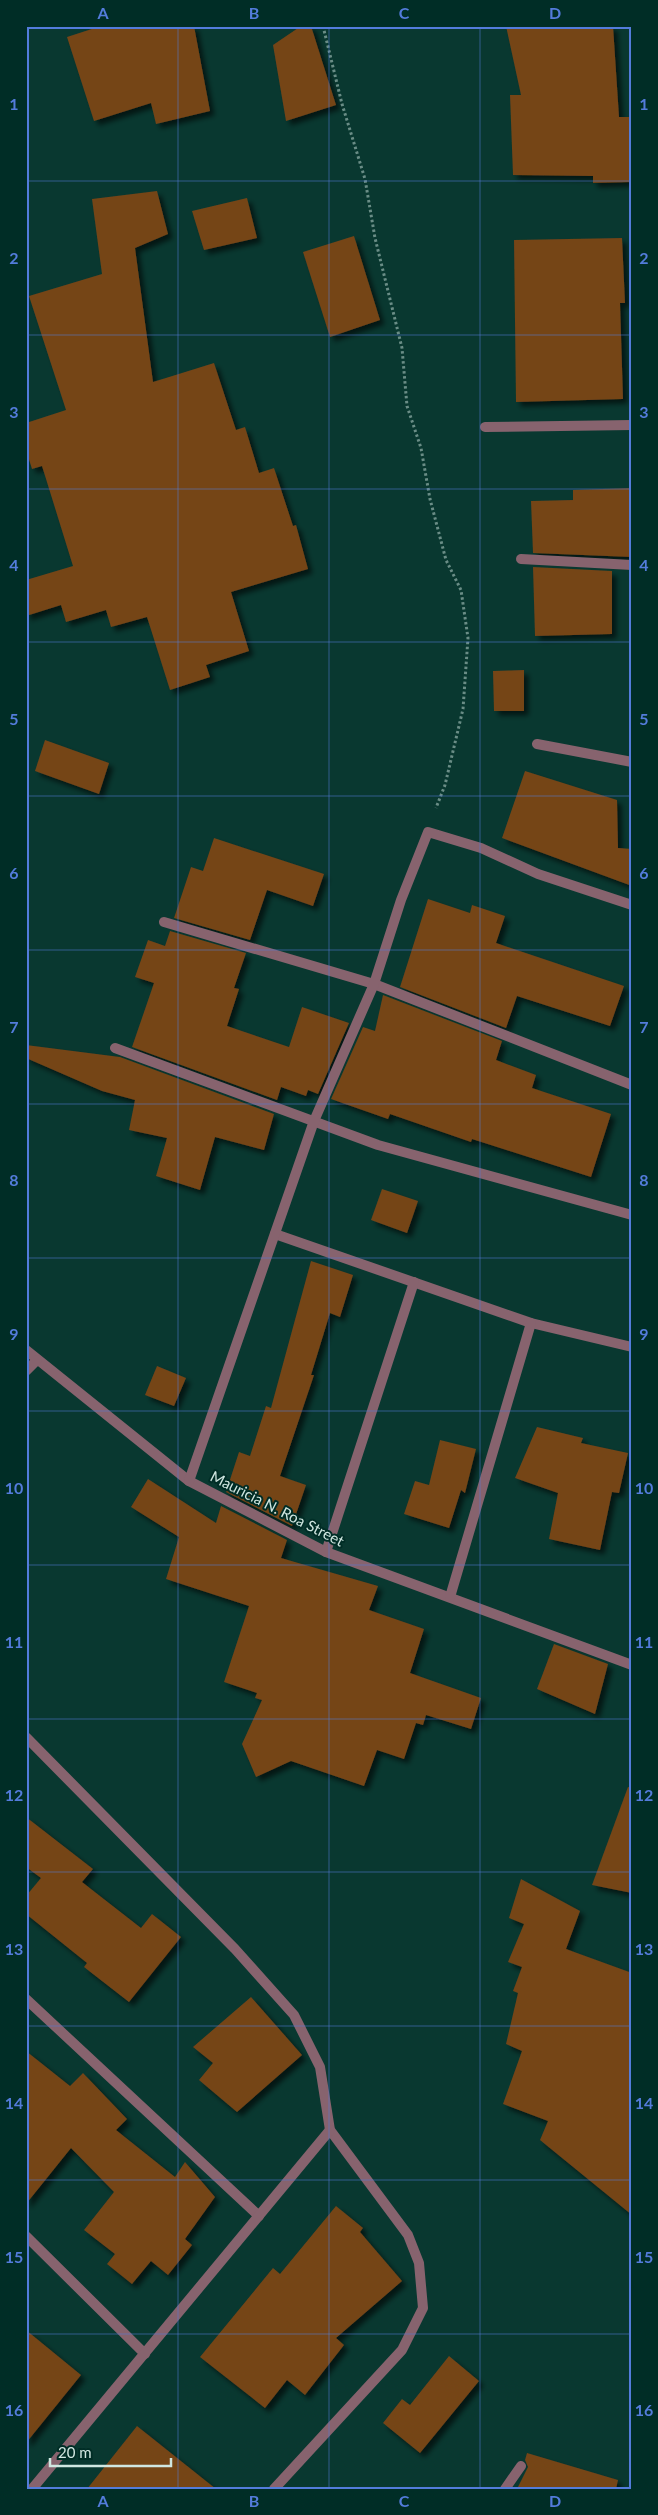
<svg xmlns="http://www.w3.org/2000/svg" width="658" height="2515" font-family="Lato,sans-serif">
	<style>
		.building { fill: #744419; filter: url(#shadow) }
		.lines { fill: none; stroke-linecap: round; stroke-linejoin: round }
		.path { stroke: #6a8d86; stroke-width: 3; stroke-dasharray: 2.5 2.5; stroke-linecap: butt }
		.street { stroke: #87636e; stroke-width: 10 }
		.grid { fill: none; stroke: #537cdb; stroke-width: 1; stroke-opacity: 0.55 }
		.labels { text-anchor: middle; stroke-width: 4; stroke-linejoin: round; paint-order: stroke }
		.street-label { font-size: 15px; fill: #d0e7e1; stroke: #002d26 }
		.neatline { fill: none; stroke: #537cdb; stroke-width: 2 }
		.grid-label { font-size: 16px; text-anchor: middle; font-weight: bold; fill: #537cdb }
	</style>
	<defs>
		<filter id="shadow"><feDropShadow dx="4.5" dy="4.5" stdDeviation="2.5" flood-color="#0009"/></filter>
	</defs>
	<rect width="100%" height="100%" fill="#093830"/>
	<g class="building">
		<path d="M 101,26 L 194,26 L 210,111 L 156,124 L 151,103 L 94,121 L 67,37 Z"/>
		<path d="M 301,26 L 311,26 L 336,105 L 286,121 L 273,45 Z"/>
		<path d="M 506,26 L 613,26 L 619,117 L 632,117 L 632,182 L 593,183 L 593,176 L 513,175 L 510,95 L 521,95 Z"/>
		<path d="M 157,191 L 168,234 L 135,248 L 153,382 L 214,363 L 236,430 L 245,427 L 259,473 L 274,468 L 293,526 L 296,525 L 308,569 L 231,592 L 249,651 L 206,665 L 210,677 L 170,690 L 147,617 L 111,627 L 106,610 L 66,622 L 61,605 L 26,616 L 26,580 L 73,566 L 42,466 L 32,469 L 26,450 L 26,423 L 66,410 L 29,296 L 102,274 L 92,199 Z"/>
		<path d="M 247,198 L 257,238 L 204,250 L 192,211 Z"/>
		<path d="M 354,236 L 380,320 L 330,337 L 303,252 Z"/>
		<path d="M 622,238 L 625,303 L 620,303 L 623,399 L 516,402 L 514,240 Z"/>
		<path d="M 632,488 L 632,557 L 533,553 L 531,501 L 573,500 L 573,490 Z"/>
		<path d="M 533,567 L 612,571 L 612,634 L 535,636 Z"/>
		<path d="M 524,670 L 524,711 L 494,711 L 493,671 Z"/>
		<path d="M 45,740 L 109,763 L 99,794 L 35,771 Z"/>
		<path d="M 525,771 L 617,800 L 618,848 L 632,849 L 632,886 L 502,838 Z"/>
		<path d="M 214,838 L 324,874 L 313,906 L 267,890 L 250,940 L 174,918 L 191,867 L 203,871 Z"/>
		<path d="M 428,899 L 470,913 L 472,905 L 505,916 L 496,943 L 624,986 L 610,1026 L 517,996 L 506,1028 L 400,987 Z"/>
		<path d="M 170,931 L 246,953 L 234,988 L 239,989 L 227,1026 L 289,1047 L 302,1007 L 349,1023 L 318,1094 L 308,1090 L 306,1096 L 281,1087 L 277,1100 L 132,1047 L 154,983 L 135,977 L 148,940 L 165,946 Z"/>
		<path d="M 383,995 L 502,1041 L 496,1060 L 536,1075 L 532,1088 L 611,1114 L 591,1177 L 472,1139 L 471,1142 L 390,1114 L 388,1119 L 331,1099 L 363,1027 L 375,1031 Z"/>
		<path d="M 26,1045 L 120,1057 L 274,1114 L 264,1150 L 215,1137 L 200,1190 L 156,1176 L 167,1138 L 129,1130 L 135,1100 L 102,1091 L 26,1058 Z"/>
		<path d="M 382,1189 L 418,1201 L 407,1233 L 371,1220 Z"/>
		<path d="M 311,1261 L 353,1275 L 340,1317 L 330,1313 L 311,1375 L 314,1375 L 280,1476 L 306,1485 L 292,1526 L 226,1492 L 239,1452 L 250,1456 L 266,1406 L 271,1408 Z"/>
		<path d="M 157,1366 L 186,1378 L 174,1406 L 145,1395 Z"/>
		<path d="M 537,1427 L 583,1438 L 581,1443 L 628,1453 L 619,1493 L 612,1492 L 600,1550 L 549,1539 L 558,1493 L 515,1478 Z"/>
		<path d="M 440,1440 L 476,1449 L 465,1493 L 461,1490 L 449,1528 L 404,1514 L 415,1481 L 429,1485 Z"/>
		<path d="M 148,1479 L 216,1523 L 221,1506 L 287,1540 L 281,1558 L 378,1586 L 369,1610 L 424,1629 L 410,1673 L 481,1698 L 471,1729 L 426,1715 L 423,1725 L 416,1723 L 404,1759 L 377,1750 L 364,1786 L 291,1761 L 256,1777 L 242,1744 L 262,1700 L 255,1698 L 257,1693 L 224,1682 L 249,1606 L 166,1579 L 179,1537 L 131,1507 Z"/>
		<path d="M 554,1644 L 608,1664 L 595,1714 L 537,1689 Z"/>
		<path d="M 628,1787 L 632,1788 L 632,1893 L 592,1885 Z"/>
		<path d="M 26,1817 L 93,1869 L 82,1882 L 141,1928 L 152,1914 L 181,1937 L 129,2002 L 84,1967 L 87,1963 L 26,1914 L 26,1896 L 41,1878 L 26,1867 Z"/>
		<path d="M 521,1879 L 580,1911 L 566,1949 L 632,1973 L 632,2215 L 540,2140 L 548,2121 L 503,2104 L 522,2051 L 506,2044 L 518,1993 L 513,1991 L 522,1967 L 508,1962 L 524,1924 L 509,1918 Z"/>
		<path d="M 251,1997 L 302,2055 L 237,2112 L 199,2080 L 213,2063 L 193,2047 Z"/>
		<path d="M 26,2051 L 70,2086 L 83,2073 L 127,2119 L 116,2130 L 175,2177 L 185,2162 L 215,2197 L 185,2239 L 192,2245 L 168,2275 L 151,2261 L 132,2284 L 107,2264 L 115,2254 L 84,2230 L 114,2192 L 71,2148 L 26,2204 Z"/>
		<path d="M 336,2206 L 363,2228 L 360,2232 L 402,2281 L 336,2338 L 344,2345 L 305,2395 L 287,2380 L 265,2408 L 200,2357 L 273,2268 L 280,2274 Z"/>
		<path d="M 26,2330 L 81,2375 L 26,2443 Z"/>
		<path d="M 449,2356 L 479,2381 L 420,2453 L 383,2423 L 402,2399 L 410,2405 Z"/>
		<path d="M 137,2426 L 216,2489 L 87,2489 Z"/>
		<path d="M 527,2453 L 618,2480 L 616,2489 L 517,2489 L 528,2467 L 525,2460 Z"/>
	</g>
	<g class="lines">
		<path class="path" d="M 323,26 L 342,104 L 365,179 L 375,238 L 402,348 L 407,406 L 421,448 L 430,499 L 446,560 L 461,590 L 468,638 L 463,709 L 445,785 L 436,808"/>
		<g class="street">
			<path d="M 485,427 L 632,425"/>
			<path d="M 521,559 L 632,565"/>
			<path d="M 537,744 L 632,762"/>
			<path d="M 164,922 L 374,984 L 632,1085"/>
			<path d="M 115,1048 L 378,1145 L 632,1215"/>
			<path d="M 275,1234 L 531,1323 L 632,1347"/>
			<path d="M 26,1350 L 189,1481 L 326,1552 L 632,1665"/>
			<path d="M 26,1371 L 37,1360"/>
			<path d="M 189,1481 L 314,1121 L 374,984 L 401,900 L 428,832 L 481,848 L 538,874 L 632,905"/>
			<path d="M 326,1552 L 414,1282"/>
			<path d="M 450,1597 L 531,1323"/>
			<path d="M 26,1737 L 235,1949 L 294,2015 L 320,2067 L 330,2130 L 408,2235 L 419,2263 L 423,2308 L 402,2350 L 274,2489"/>
			<path d="M 26,1999 L 259,2216"/>
			<path d="M 26,2236 L 145,2354"/>
			<path d="M 32,2489 L 330,2130"/>
			<path d="M 505,2489 L 521,2466"/>
		</g>
	</g>
	<path class="grid" d="M 178,26 L 178,2489M 329,26 L 329,2489M 480,26 L 480,2489M 26,181 L 632,181M 26,335 L 632,335M 26,489 L 632,489M 26,642 L 632,642M 26,796 L 632,796M 26,950 L 632,950M 26,1104 L 632,1104M 26,1258 L 632,1258M 26,1411 L 632,1411M 26,1565 L 632,1565M 26,1719 L 632,1719M 26,1872 L 632,1872M 26,2026 L 632,2026M 26,2180 L 632,2180M 26,2334 L 632,2334"/>
	<g class="labels">
		<g class="street-label">
			<text transform="translate(277 1509) rotate(27)" y="5">Mauricia N. Roa Street</text>
		</g>
	</g>
	<rect width="658" height="2515" fill="none" stroke="#002d26" stroke-width="55"/>
	<path d="M50 2458v8h121v-8" fill="none" stroke="#d0e7e1" stroke-width="2.5"/>
	<text x="58" y="2458" font-size="15" fill="#d0e7e1" stroke="#002d26" stroke-width="4" paint-order="stroke">20 m</text>
	<rect x="28" y="28" width="602" height="2460" class="neatline"/>
	<g class="grid-label">
		<text x="103" y="19">A</text>
		<text x="254" y="19">B</text>
		<text x="404" y="19">C</text>
		<text x="555" y="19">D</text>
		<text x="14" y="110">1</text>
		<text x="644" y="110">1</text>
		<text x="14" y="264">2</text>
		<text x="644" y="264">2</text>
		<text x="14" y="418">3</text>
		<text x="644" y="418">3</text>
		<text x="14" y="571">4</text>
		<text x="644" y="571">4</text>
		<text x="14" y="725">5</text>
		<text x="644" y="725">5</text>
		<text x="14" y="879">6</text>
		<text x="644" y="879">6</text>
		<text x="14" y="1033">7</text>
		<text x="644" y="1033">7</text>
		<text x="14" y="1186">8</text>
		<text x="644" y="1186">8</text>
		<text x="14" y="1340">9</text>
		<text x="644" y="1340">9</text>
		<text x="14" y="1494">10</text>
		<text x="644" y="1494">10</text>
		<text x="14" y="1648">11</text>
		<text x="644" y="1648">11</text>
		<text x="14" y="1801">12</text>
		<text x="644" y="1801">12</text>
		<text x="14" y="1955">13</text>
		<text x="644" y="1955">13</text>
		<text x="14" y="2109">14</text>
		<text x="644" y="2109">14</text>
		<text x="14" y="2263">15</text>
		<text x="644" y="2263">15</text>
		<text x="14" y="2416">16</text>
		<text x="644" y="2416">16</text>
		<text x="103" y="2507">A</text>
		<text x="254" y="2507">B</text>
		<text x="404" y="2507">C</text>
		<text x="555" y="2507">D</text>
	</g>
</svg>
